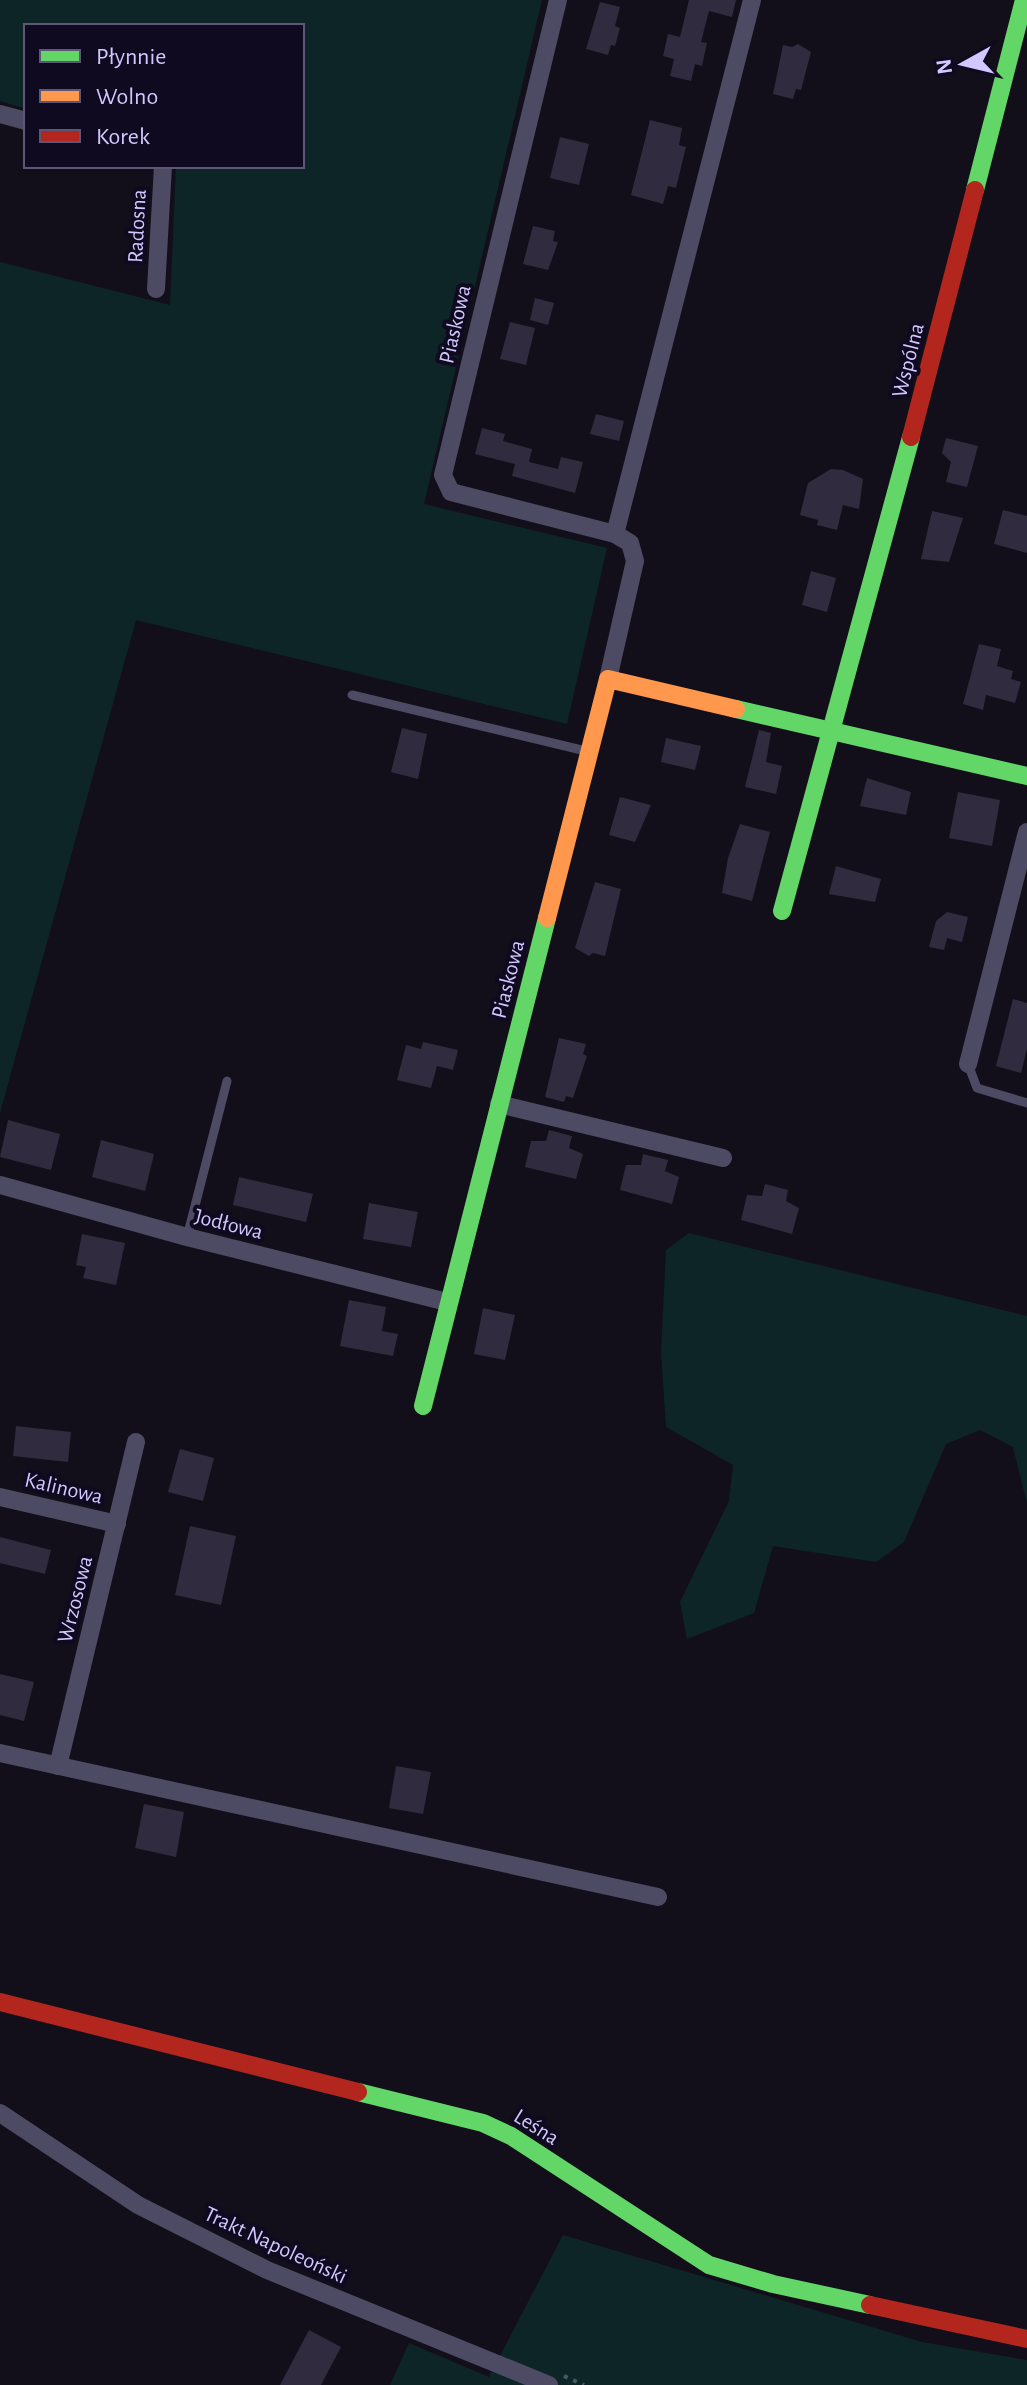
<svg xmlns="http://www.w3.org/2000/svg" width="1027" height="2385" font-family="'Alegreya Sans',sans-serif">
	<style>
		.green { fill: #0e2527 }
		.building { fill: #302b3e }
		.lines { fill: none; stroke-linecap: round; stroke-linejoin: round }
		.path { stroke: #495868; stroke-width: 4; stroke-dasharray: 4 6; stroke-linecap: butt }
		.lane { stroke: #4d4a63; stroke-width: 9 }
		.street { stroke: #4d4a63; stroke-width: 18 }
		.fast { stroke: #63d668; stroke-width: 18 }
		.slow { stroke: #ff974d; stroke-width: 18 }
		.jam { stroke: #b3261e; stroke-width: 18 }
		.labels { text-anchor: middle; stroke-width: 8; stroke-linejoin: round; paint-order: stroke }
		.street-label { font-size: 22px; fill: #d2c8ff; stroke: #0f0a1f }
	</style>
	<rect width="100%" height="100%" fill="#120f1a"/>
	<g class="green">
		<path d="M 0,0 L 542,0 L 424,504 L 607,548 L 567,724 L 136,620 L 0,1113 L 0,262 L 170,305 L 176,166 L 302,166 L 302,26 L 26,26 L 26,109 L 0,101 Z"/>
		<path d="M 689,1233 L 1027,1316 L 1027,1503 L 1013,1447 L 980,1430 L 946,1444 L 904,1542 L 876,1562 L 773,1546 L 754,1613 L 687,1639 L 680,1602 L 729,1501 L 733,1465 L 666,1427 L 661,1352 L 666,1250 Z"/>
		<path d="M 563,2235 L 922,2342 L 1027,2360 L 1027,2385 L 390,2385 L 409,2343 L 489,2377 Z"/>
	</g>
	<g class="building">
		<path d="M 689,0 L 736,0 L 732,17 L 709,11 L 701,42 L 707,43 L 702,66 L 695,64 L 691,81 L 670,76 L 674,59 L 663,56 L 668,34 L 680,37 Z"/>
		<path d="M 600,2 L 620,7 L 615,26 L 620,28 L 615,46 L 611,45 L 608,55 L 586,49 Z"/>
		<path d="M 798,44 L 811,52 L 801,90 L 796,89 L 793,99 L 773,94 L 783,45 L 792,47 Z"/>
		<path d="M 650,120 L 682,128 L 679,145 L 686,147 L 676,188 L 668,186 L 663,204 L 631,195 Z"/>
		<path d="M 560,137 L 589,144 L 579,185 L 550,178 Z"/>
		<path d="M 533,226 L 555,231 L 553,241 L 558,242 L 548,270 L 523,264 Z"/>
		<path d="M 535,298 L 554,303 L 548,325 L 530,320 Z"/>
		<path d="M 510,322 L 535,328 L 526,365 L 500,359 Z"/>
		<path d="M 596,414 L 624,421 L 619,441 L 590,434 Z"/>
		<path d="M 482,428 L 505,434 L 503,441 L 532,449 L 529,462 L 558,469 L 561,457 L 583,462 L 575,493 L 512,476 L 515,464 L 475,454 Z"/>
		<path d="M 946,438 L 978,446 L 967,487 L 946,482 L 951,462 L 942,453 Z"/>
		<path d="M 831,469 L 843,470 L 863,479 L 859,509 L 843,505 L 837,530 L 817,525 L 818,520 L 800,515 L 808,483 Z"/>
		<path d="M 1003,510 L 1027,516 L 1027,553 L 994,544 Z"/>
		<path d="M 932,511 L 963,518 L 949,562 L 921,559 Z"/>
		<path d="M 811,571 L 836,578 L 827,612 L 802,605 Z"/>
		<path d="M 979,644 L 1001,649 L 997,666 L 1013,671 L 1011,679 L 1021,682 L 1015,703 L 986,695 L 983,710 L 963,704 Z"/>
		<path d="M 402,728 L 427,734 L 418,779 L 391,772 Z"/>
		<path d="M 759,730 L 771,733 L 766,762 L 782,766 L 776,794 L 745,787 Z"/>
		<path d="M 666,738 L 701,746 L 695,770 L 661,762 Z"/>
		<path d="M 867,778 L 911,792 L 906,815 L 860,806 Z"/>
		<path d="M 958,792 L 1000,800 L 992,846 L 949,838 Z"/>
		<path d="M 620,797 L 651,805 L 635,842 L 609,835 Z"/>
		<path d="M 740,824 L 770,832 L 752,901 L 722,893 L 728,858 Z"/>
		<path d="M 836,866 L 881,879 L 875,902 L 829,894 Z"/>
		<path d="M 595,882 L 621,889 L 605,956 L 593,953 L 589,956 L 575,948 Z"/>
		<path d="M 947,912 L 968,917 L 962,942 L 947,938 L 944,950 L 929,947 L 936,921 Z"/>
		<path d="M 1013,999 L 1027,1003 L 1027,1049 L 1021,1073 L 996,1066 Z"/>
		<path d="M 559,1038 L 586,1044 L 583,1054 L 587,1056 L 573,1098 L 566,1096 L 564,1102 L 545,1097 Z"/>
		<path d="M 423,1042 L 458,1050 L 453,1070 L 437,1066 L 431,1088 L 397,1080 L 406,1045 L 421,1049 Z"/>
		<path d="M 8,1120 L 60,1134 L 51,1170 L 0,1157 Z"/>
		<path d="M 549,1130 L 572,1136 L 569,1148 L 583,1154 L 576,1179 L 525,1167 L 531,1141 L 546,1141 Z"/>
		<path d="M 101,1140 L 154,1154 L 145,1191 L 92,1177 Z"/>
		<path d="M 643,1154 L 668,1160 L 665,1171 L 679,1177 L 672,1204 L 620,1190 L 626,1165 L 641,1165 Z"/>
		<path d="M 239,1177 L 313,1194 L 306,1222 L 233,1205 Z"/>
		<path d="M 765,1184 L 788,1190 L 786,1201 L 799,1208 L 792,1234 L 741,1220 L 747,1195 L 762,1196 Z"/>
		<path d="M 369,1203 L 418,1212 L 411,1247 L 363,1239 Z"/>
		<path d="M 82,1234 L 125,1243 L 116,1285 L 83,1278 L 86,1267 L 76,1265 Z"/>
		<path d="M 349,1300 L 386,1307 L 382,1331 L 398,1334 L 393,1356 L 340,1346 Z"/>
		<path d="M 483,1308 L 515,1315 L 505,1360 L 474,1354 Z"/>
		<path d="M 16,1426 L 71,1432 L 68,1462 L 13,1456 Z"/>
		<path d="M 180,1449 L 214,1458 L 203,1501 L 168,1492 Z"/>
		<path d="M 190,1526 L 236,1536 L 221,1605 L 175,1595 Z"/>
		<path d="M 0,1537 L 51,1550 L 45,1574 L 0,1563 Z"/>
		<path d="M 0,1674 L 34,1682 L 24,1721 L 0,1715 Z"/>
		<path d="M 396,1766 L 431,1772 L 423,1814 L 389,1808 Z"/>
		<path d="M 144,1804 L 184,1812 L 176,1857 L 135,1848 Z"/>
		<path d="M 309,2330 L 341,2347 L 321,2385 L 280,2385 Z"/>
	</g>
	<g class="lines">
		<path class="path" d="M 564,2376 L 584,2385"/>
		<g class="lane">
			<path d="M 352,695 L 586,751"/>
			<path d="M 968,1064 L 977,1088 L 1027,1103"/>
			<path d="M 187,1237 L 227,1081"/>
		</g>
		<g class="street">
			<path d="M 558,0 L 443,475 L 451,492 L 615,534 L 630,543 L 635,561 L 608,679"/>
			<path d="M 0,114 L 26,121"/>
			<path d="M 156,289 L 163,166"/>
			<path d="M 615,534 L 752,0"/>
			<path d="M 968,1064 L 1027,832"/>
			<path d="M 499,1104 L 723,1158"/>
			<path d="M 0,1185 L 187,1237 L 447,1302"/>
			<path d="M 0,1497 L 117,1524"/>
			<path d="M 0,1753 L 658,1897"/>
			<path d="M 58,1766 L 136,1442"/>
			<path d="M 0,2113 L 138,2205 L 267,2270 L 549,2385"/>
		</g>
		<g class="fast">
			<path d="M 975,190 L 1024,0"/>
			<path d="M 736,709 L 1027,776"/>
			<path d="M 782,911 L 911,437"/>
			<path d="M 423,1406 L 547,918"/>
			<path d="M 358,2092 L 483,2123 L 511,2136 L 709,2265 L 773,2284 L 870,2305"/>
		</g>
		<path class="slow" d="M 547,918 L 608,679 L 736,709"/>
		<g class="jam">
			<path d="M 911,437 L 975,190"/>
			<path d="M 0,2002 L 358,2092"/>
			<path d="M 870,2305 L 1027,2339"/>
		</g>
	</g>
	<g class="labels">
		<g class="street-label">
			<text transform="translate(136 226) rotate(-87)" y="8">Radosna</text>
			<text transform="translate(454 324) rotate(-77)" y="8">Piaskowa</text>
			<text transform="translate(907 360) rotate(-76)" y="8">Wspólna</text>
			<text transform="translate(507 979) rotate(-76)" y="8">Piaskowa</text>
			<text transform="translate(229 1223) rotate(14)" y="8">Jodłowa</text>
			<text transform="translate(64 1487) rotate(13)" y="8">Kalinowa</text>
			<text transform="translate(74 1599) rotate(-76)" y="8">Wrzosowa</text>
			<text transform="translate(537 2126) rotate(32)" y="8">Leśna</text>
			<text transform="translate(276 2244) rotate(25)" y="8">Trakt Napoleoński</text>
		</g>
	</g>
	<rect x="24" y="24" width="280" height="144" fill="#0f0a1f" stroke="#5d5679" stroke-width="2"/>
	<rect x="40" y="50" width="40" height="12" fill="#63d668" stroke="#5d5679" stroke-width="2"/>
	<text x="96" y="64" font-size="24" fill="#d2c8ff">Płynnie</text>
	<rect x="40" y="90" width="40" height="12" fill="#ff974d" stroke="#5d5679" stroke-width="2"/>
	<text x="96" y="104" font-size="24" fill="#d2c8ff">Wolno</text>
	<rect x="40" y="130" width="40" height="12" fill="#b3261e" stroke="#5d5679" stroke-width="2"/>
	<text x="96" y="144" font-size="24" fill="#d2c8ff">Korek</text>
	<g transform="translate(963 64) rotate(262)" stroke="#0f0a1f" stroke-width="6" paint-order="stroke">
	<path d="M0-6L14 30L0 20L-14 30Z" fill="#d2c8ff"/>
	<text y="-12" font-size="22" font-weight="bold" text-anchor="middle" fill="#d2c8ff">N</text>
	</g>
</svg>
